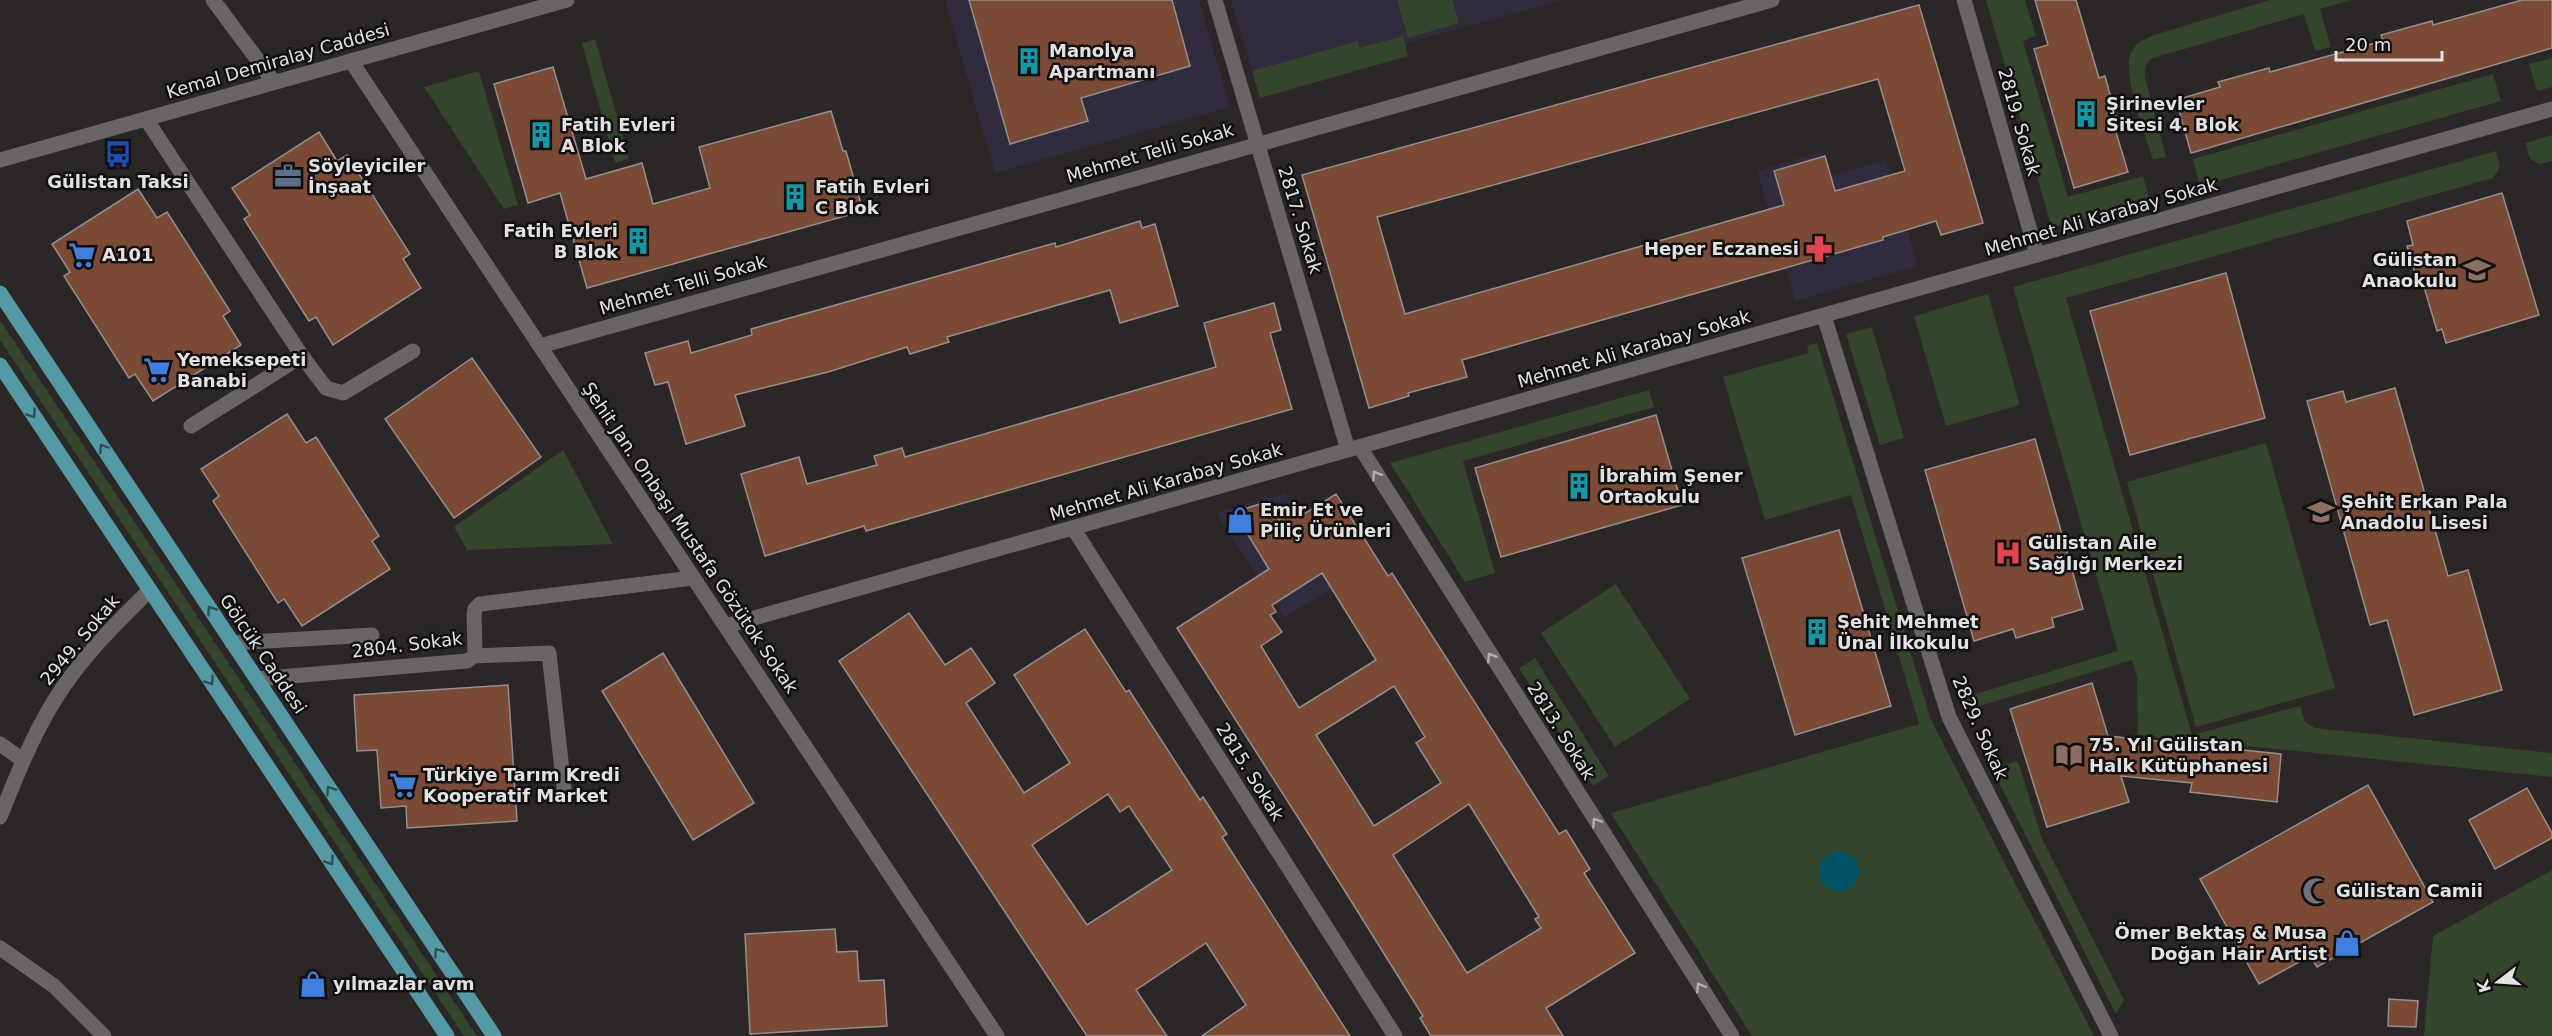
<svg xmlns="http://www.w3.org/2000/svg" width="2552" height="1036" font-family="'DejaVu Sans',sans-serif">
	<style>
		.commercial { fill: #302c3d }
		.green { fill: #33452a }
		.water { fill: #035367 }
		.building { fill: #7a4a34; stroke: #938f8e; stroke-width: 1.5; fill-rule: evenodd }
		.lines { fill: none; stroke-linecap: round; stroke-linejoin: round }
		.minor { stroke: #696564; stroke-width: 15 }
		.major { stroke: #549aa5; stroke-width: 15 }
		.oneway { stroke: #2f4e53 }
		.oneway2 { stroke: #b3b0af }
		.labels { text-anchor: middle; stroke-width: 5; stroke-linejoin: round; paint-order: stroke }
		.poi-label { font-size: 18px; font-weight: bold; fill: #e4e2e1; stroke: #111010; text-anchor: start }
		.street-label { font-size: 18px; fill: #e4e2e1; stroke: #111010 }
	</style>
	<rect width="100%" height="100%" fill="#2a2726"/>
	<g class="commercial">
		<path d="M 945,0 L 1199,0 L 1230,107 L 995,173 Z"/>
		<path d="M 1231,0 L 1563,0 L 1406,43 L 1408,56 L 1260,98 Z"/>
		<path d="M 1820,152 L 1827,177 L 1886,160 L 1918,266 L 1795,301 L 1757,171 Z"/>
		<path d="M 1285,493 L 1341,582 L 1284,618 L 1216,513 Z"/>
	</g>
	<g class="green">
		<path d="M 1397,0 L 1452,0 L 1459,23 L 1408,38 Z"/>
		<path d="M 1986,0 L 2025,0 L 2036,36 L 2023,41 L 2068,197 L 2143,176 L 2150,200 L 2052,228 Z"/>
		<path d="M 2270,0 L 2351,0 L 2320,9 L 2331,47 L 2315,51 L 2304,14 L 2150,59 L 2145,68 L 2145,78 L 2166,157 L 2153,160 C 2146,136 2120,71 2132,51 C 2136,42 2145,39 2154,35 Z"/>
		<path d="M 1403,36 L 1408,56 L 1260,98 L 1252,71 L 1358,41 L 1360,48 Z"/>
		<path d="M 595,39 L 629,159 L 615,163 L 582,43 Z"/>
		<path d="M 2552,58 L 2552,87 L 2537,91 L 2529,64 Z"/>
		<path d="M 479,71 L 518,205 L 504,209 L 424,87 Z"/>
		<path d="M 2493,74 L 2501,101 L 2200,186 L 2193,159 Z"/>
		<path d="M 2552,135 L 2552,161 L 2540,164 L 2530,159 L 2525,143 Z"/>
		<path d="M 2496,151 L 2500,166 L 2493,178 L 2066,298 L 2192,735 L 2300,706 L 2305,722 L 2315,728 L 2552,753 L 2552,777 L 2138,735 L 2137,677 L 2132,660 L 1963,711 L 1959,699 L 2118,651 L 2013,287 Z"/>
		<path d="M 1988,294 L 2020,405 L 1946,426 L 1914,316 Z"/>
		<path d="M 0,321 L 0,320 L 477,1036 L 464,1036 L 0,340 Z"/>
		<path d="M 1872,327 L 1904,438 L 1880,445 L 1846,334 Z"/>
		<path d="M 1817,343 L 1931,720 L 2094,1036 L 1752,1036 L 1611,813 L 1919,724 L 1851,495 L 1765,520 L 1723,377 L 1809,353 L 1807,346 Z"/>
		<path d="M 1649,390 L 1654,407 L 1463,461 L 1495,573 L 1465,582 L 1390,463 Z"/>
		<path d="M 2266,443 L 2335,688 L 2196,727 L 2127,482 Z"/>
		<path d="M 563,450 L 613,544 L 467,550 L 454,527 Z"/>
		<path d="M 1616,584 L 1690,699 L 1615,747 L 1541,633 Z"/>
		<path d="M 1535,658 L 1609,776 L 1593,786 L 1519,668 Z"/>
		<path d="M 2018,761 L 2042,839 L 2124,1000 L 2116,1014 L 1992,769 Z"/>
		<path d="M 2552,870 L 2552,1036 L 2424,1036 L 2433,936 Z"/>
	</g>
	<circle class="water" cx="1839" cy="871" r="20"/>
	<g class="building">
		<path d="M 969,0 L 1172,0 L 1190,66 L 1081,98 L 1088,121 L 1010,144 Z"/>
		<path d="M 2035,0 L 2076,0 L 2099,78 L 2105,76 L 2119,128 L 2115,129 L 2128,172 L 2074,188 L 2034,49 L 2048,45 Z"/>
		<path d="M 2522,0 L 2552,0 L 2552,48 L 2191,153 L 2176,100 L 2220,87 L 2218,82 L 2269,68 L 2270,72 L 2383,41 L 2381,35 L 2432,21 L 2433,25 Z"/>
		<path d="M 1919,5 L 1983,223 L 1941,235 L 1936,221 L 1883,237 L 1883,240 L 1462,360 L 1467,377 L 1408,393 L 1409,396 L 1369,408 L 1302,175 ZM 1878,79 L 1905,171 L 1835,191 L 1825,156 L 1774,171 L 1784,205 L 1405,314 L 1377,217 Z"/>
		<path d="M 553,67 L 586,179 L 642,163 L 653,204 L 710,188 L 699,147 L 831,111 L 843,151 L 846,151 L 863,211 L 587,288 L 560,193 L 528,203 L 494,84 Z"/>
		<path d="M 319,132 L 337,161 L 347,155 L 410,254 L 403,259 L 421,288 L 333,345 L 316,317 L 309,321 L 244,219 L 250,215 L 232,188 Z"/>
		<path d="M 138,189 L 157,218 L 167,212 L 230,311 L 223,316 L 241,345 L 153,401 L 135,374 L 129,378 L 64,276 L 70,272 L 52,244 Z"/>
		<path d="M 2502,193 L 2539,315 L 2446,343 L 2442,329 L 2437,331 L 2422,280 L 2417,281 L 2407,246 L 2413,245 L 2407,221 Z"/>
		<path d="M 1140,221 L 1142,228 L 1155,224 L 1178,306 L 1120,323 L 1110,290 L 947,337 L 949,342 L 910,354 L 907,347 L 828,372 L 735,395 L 745,426 L 686,444 L 668,382 L 655,385 L 645,353 L 688,341 L 691,353 L 752,335 L 751,329 L 1055,243 L 1056,247 Z"/>
		<path d="M 2226,273 L 2265,418 L 2130,455 L 2090,311 Z"/>
		<path d="M 1274,303 L 1281,330 L 1270,333 L 1292,409 L 866,531 L 864,526 L 765,556 L 741,474 L 799,457 L 807,484 L 877,465 L 874,456 L 902,448 L 905,457 L 1216,367 L 1204,323 Z"/>
		<path d="M 472,358 L 541,457 L 454,518 L 385,419 Z"/>
		<path d="M 2395,388 L 2448,576 L 2468,570 L 2502,690 L 2414,715 L 2387,620 L 2370,625 L 2307,401 L 2343,391 L 2346,402 Z"/>
		<path d="M 287,414 L 306,443 L 316,437 L 379,536 L 372,541 L 390,569 L 302,626 L 284,599 L 278,603 L 213,501 L 219,496 L 201,469 Z"/>
		<path d="M 1656,415 L 1682,505 L 1501,557 L 1475,468 Z"/>
		<path d="M 2035,439 L 2083,609 L 2052,618 L 2054,627 L 2016,638 L 2013,629 L 1974,641 L 1925,470 Z"/>
		<path d="M 1336,494 L 1388,576 L 1392,573 L 1559,834 L 1566,830 L 1590,869 L 1584,873 L 1635,953 L 1546,1008 L 1563,1036 L 1431,1036 L 1420,1018 L 1423,1016 L 1343,888 L 1177,628 L 1269,569 L 1234,512 L 1270,501 L 1279,520 L 1295,509 L 1299,517 ZM 1322,573 L 1376,660 L 1299,708 L 1261,646 L 1282,632 L 1270,615 L 1276,612 L 1272,605 ZM 1394,686 L 1425,737 L 1416,743 L 1441,783 L 1374,826 L 1316,735 ZM 1469,804 L 1539,917 L 1535,919 L 1541,928 L 1467,973 L 1393,855 Z"/>
		<path d="M 1839,530 L 1891,706 L 1795,735 L 1742,558 Z"/>
		<path d="M 909,613 L 945,665 L 971,648 L 995,683 L 966,703 L 1024,793 L 1070,763 L 1014,675 L 1085,629 L 1126,692 L 1129,690 L 1200,800 L 1203,797 L 1227,834 L 1222,837 L 1350,1036 L 1202,1036 L 1246,1005 L 1206,943 L 1136,990 L 1167,1036 L 1087,1036 L 839,661 ZM 1108,794 L 1120,812 L 1129,806 L 1172,870 L 1087,925 L 1032,845 Z"/>
		<path d="M 663,653 L 754,803 L 693,840 L 602,691 Z"/>
		<path d="M 2092,683 L 2108,736 L 2281,754 L 2277,802 L 2190,792 L 2192,783 L 2121,776 L 2129,802 L 2047,827 L 2010,709 Z"/>
		<path d="M 508,685 L 517,821 L 407,828 L 406,806 L 381,808 L 377,750 L 357,751 L 354,695 Z"/>
		<path d="M 2368,785 L 2433,902 L 2317,967 L 2310,956 L 2259,984 L 2200,879 Z"/>
		<path d="M 2527,788 L 2552,833 L 2552,838 L 2495,869 L 2469,820 Z"/>
		<path d="M 835,929 L 837,952 L 857,951 L 859,981 L 884,980 L 887,1026 L 750,1034 L 745,934 Z"/>
		<path d="M 2389,999 L 2418,1001 L 2416,1027 L 2388,1026 Z"/>
	</g>
	<g class="lines">
		<g class="minor">
			<path d="M 213,0 L 274,82"/>
			<path d="M 1215,0 L 1348,450"/>
			<path d="M 1964,0 L 2037,255"/>
			<path d="M 351,61 L 997,1036"/>
			<path d="M 146,119 L 302,356 L 326,388 L 343,393 L 413,351"/>
			<path d="M 0,160 L 567,0"/>
			<path d="M 1824,316 L 1949,717 L 2111,1036"/>
			<path d="M 540,346 L 1772,0"/>
			<path d="M 191,426 L 302,356"/>
			<path d="M 1360,447 L 1732,1036"/>
			<path d="M 1073,528 L 1395,1036"/>
			<path d="M 726,626 L 2552,109"/>
			<path d="M 232,643 L 372,635"/>
			<path d="M 474,656 L 549,653 L 565,797"/>
			<path d="M 257,679 L 467,661 L 474,656 L 475,651 L 474,614 L 475,609 L 480,604 L 693,578"/>
			<path d="M 0,744 L 23,760"/>
			<path d="M 0,817 C 16,777 32,737 54,701 C 80,659 115,624 150,590"/>
			<path d="M 0,948 L 54,986 L 104,1036"/>
		</g>
		<g class="major">
			<path d="M 0,293 L 494,1036"/>
			<path d="M 0,365 L 447,1036"/>
		</g>
	</g>
	<defs><path id="oneway-chevron" d="M-2-3.5L2.5 0L-2 3.5" fill="none" stroke-width="1.6" stroke-linecap="round" stroke-linejoin="round" transform="scale(1.5)"/></defs>
	<g class="oneway">
		<use href="#oneway-chevron" transform="translate(32 414) rotate(56)"/>
		<use href="#oneway-chevron" transform="translate(103 448) rotate(-124)"/>
		<use href="#oneway-chevron" transform="translate(211 610) rotate(-124)"/>
		<use href="#oneway-chevron" transform="translate(210 681) rotate(56)"/>
		<use href="#oneway-chevron" transform="translate(330 790) rotate(-124)"/>
		<use href="#oneway-chevron" transform="translate(330 861) rotate(56)"/>
		<use href="#oneway-chevron" transform="translate(438 952) rotate(-124)"/>
	</g>
	<g class="oneway2">
		<use href="#oneway-chevron" transform="translate(1376 475) rotate(-122)"/>
		<use href="#oneway-chevron" transform="translate(1491 657) rotate(-122)"/>
		<use href="#oneway-chevron" transform="translate(1596 822) rotate(-123)"/>
		<use href="#oneway-chevron" transform="translate(1700 987) rotate(-122)"/>
	</g>
	<defs>
		<symbol id="building-bare" viewBox="-9 -9 18 18"><path d="M-4-6H4V6H1V3H-1V6H-4ZM-2.5-4.3h1.7v1.8h-1.7ZM.8-4.3h1.7v1.8H.8ZM-2.5-1h1.7V.8h-1.7ZM.8-1h1.7V.8H.8Z" fill="#0f9aa8" stroke="#111010" stroke-width="2.5" paint-order="stroke"/></symbol>
		<symbol id="bus-bare" viewBox="-9 -9 18 18"><path d="M-5-6H5V4H4V6H2V4H-2V6H-4V4H-5ZM-3.5-4V0h7V-4ZM-3.5 1.2v1.5H-2V1.2ZM2 1.2v1.5H3.5V1.2Z" fill="#1a4fb4" stroke="#111010" stroke-width="2.5" paint-order="stroke"/></symbol>
		<symbol id="office-bare" viewBox="-9 -9 18 18"><path d="M-6-3h4V-5.5h4V-3h4V5H-6ZM-1-4.5V-3h2v-1.5ZM-6 0V1H6V0Z" fill="#5c6f8a" stroke="#111010" stroke-width="2.5" paint-order="stroke"/></symbol>
		<symbol id="pharmacy-bare" viewBox="-9 -9 18 18"><path d="M-2-6h4v4h4v4h-4v4h-4v-4h-4v-4h4Z" fill="#e0444e" stroke="#111010" stroke-width="2.5" paint-order="stroke"/></symbol>
		<symbol id="supermarket-bare" viewBox="-9 -9 18 18"><path d="M-6-5.5h2.5l.6 2H6L4.5 2H-2.5L-4.4-4H-6ZM-1.5 3.2a1.3 1.3 0 1 0 .1 0ZM3 3.2a1.3 1.3 0 1 0 .1 0Z" fill="#3f7fe0" stroke="#111010" stroke-width="2.5" paint-order="stroke"/></symbol>
		<symbol id="school-bare" viewBox="-9 -9 18 18"><path d="M0-5L7-2L0 1L-7-2ZM-4 1L0 2.5L4 1V4Q0 6-4 4Z" fill="#8d6e63" stroke="#111010" stroke-width="2.5" paint-order="stroke"/></symbol>
		<symbol id="shop-bare" viewBox="-9 -9 18 18"><path d="M-5-2.5h2.3a2.7 3.5 0 0 1 5.4 0H5L5.5 6h-11ZM-1.5-2.5h3a1.5 2.3 0 0 0-3 0Z" fill="#3f7fe0" stroke="#111010" stroke-width="2.5" paint-order="stroke"/></symbol>
		<symbol id="hospital-bare" viewBox="-9 -9 18 18"><path d="M-5-5h3v3.5h4V-5h3V5h-3V1.5h-4V5h-3Z" fill="#e0444e" stroke="#111010" stroke-width="2.5" paint-order="stroke"/></symbol>
		<symbol id="library-bare" viewBox="-9 -9 18 18"><path d="M-6-4Q-3-5.5-.7-3.5V5Q-3 3-6 4ZM6-4Q3-5.5 .7-3.5V5Q3 3 6 4Z" fill="#8d6e63" stroke="#111010" stroke-width="2.5" paint-order="stroke"/></symbol>
		<symbol id="mosque-bare" viewBox="-9 -9 18 18"><path d="M3.5-4.9A6 6 0 1 0 3.5 4.9A5 5 0 1 1 3.5-4.9Z" fill="#6b7280" stroke="#111010" stroke-width="2.5" paint-order="stroke"/></symbol>
	</defs>
	<g fill-rule="evenodd">
		<use href="#building-bare" x="1010" y="42" width="38" height="38"/>
		<use href="#building-bare" x="2067" y="95" width="38" height="38"/>
		<use href="#building-bare" x="522" y="116" width="38" height="38"/>
		<use href="#bus-bare" x="99" y="135" width="38" height="38"/>
		<use href="#office-bare" x="269" y="157" width="38" height="38"/>
		<use href="#building-bare" x="776" y="178" width="38" height="38"/>
		<use href="#building-bare" x="619" y="222" width="38" height="38"/>
		<use href="#pharmacy-bare" x="1800" y="230" width="38" height="38"/>
		<use href="#supermarket-bare" x="63" y="236" width="38" height="38"/>
		<use href="#school-bare" x="2458" y="251" width="38" height="38"/>
		<use href="#supermarket-bare" x="138" y="351" width="38" height="38"/>
		<use href="#building-bare" x="1560" y="467" width="38" height="38"/>
		<use href="#school-bare" x="2302" y="493" width="38" height="38"/>
		<use href="#shop-bare" x="1221" y="501" width="38" height="38"/>
		<use href="#hospital-bare" x="1989" y="534" width="38" height="38"/>
		<use href="#building-bare" x="1798" y="613" width="38" height="38"/>
		<use href="#library-bare" x="2050" y="736" width="38" height="38"/>
		<use href="#supermarket-bare" x="384" y="766" width="38" height="38"/>
		<use href="#mosque-bare" x="2297" y="872" width="38" height="38"/>
		<use href="#shop-bare" x="2328" y="924" width="38" height="38"/>
		<use href="#shop-bare" x="294" y="965" width="38" height="38"/>
	</g>
	<g class="labels">
		<g class="poi-label">
			<text x="1049" y="57">Manolya<tspan x="1049" dy="21">Apartmanı</tspan></text>
			<text x="2106" y="110">Şirinevler<tspan x="2106" dy="21">Sitesi 4. Blok</tspan></text>
			<text x="561" y="131">Fatih Evleri<tspan x="561" dy="21">A Blok</tspan></text>
			<text x="308" y="172">Söyleyiciler<tspan x="308" dy="21">İnşaat</tspan></text>
			<text x="118" y="188" text-anchor="middle">Gülistan Taksi</text>
			<text x="815" y="193">Fatih Evleri<tspan x="815" dy="21">C Blok</tspan></text>
			<text x="618" y="237" text-anchor="end">Fatih Evleri<tspan x="618" dy="21">B Blok</tspan></text>
			<text x="1799" y="255" text-anchor="end">Heper Eczanesi</text>
			<text x="102" y="261">A101</text>
			<text x="2457" y="266" text-anchor="end">Gülistan<tspan x="2457" dy="21">Anaokulu</tspan></text>
			<text x="177" y="366">Yemeksepeti<tspan x="177" dy="21">Banabi</tspan></text>
			<text x="1599" y="482">İbrahim Şener<tspan x="1599" dy="21">Ortaokulu</tspan></text>
			<text x="2341" y="508">Şehit Erkan Pala<tspan x="2341" dy="21">Anadolu Lisesi</tspan></text>
			<text x="1260" y="516">Emir Et ve<tspan x="1260" dy="21">Piliç Ürünleri</tspan></text>
			<text x="2028" y="549">Gülistan Aile<tspan x="2028" dy="21">Sağlığı Merkezi</tspan></text>
			<text x="1837" y="628">Şehit Mehmet<tspan x="1837" dy="21">Ünal İlkokulu</tspan></text>
			<text x="2089" y="751">75. Yıl Gülistan<tspan x="2089" dy="21">Halk Kütüphanesi</tspan></text>
			<text x="423" y="781">Türkiye Tarım Kredi<tspan x="423" dy="21">Kooperatif Market</tspan></text>
			<text x="2336" y="897">Gülistan Camii</text>
			<text x="2327" y="939" text-anchor="end">Ömer Bektaş &amp; Musa<tspan x="2327" dy="21">Doğan Hair Artist</tspan></text>
			<text x="333" y="990">yılmazlar avm</text>
		</g>
		<g class="street-label">
			<text transform="translate(278 61) rotate(-16)" y="6">Kemal Demiralay Caddesi</text>
			<text transform="translate(2019 122) rotate(74)" y="6">2819. Sokak</text>
			<text transform="translate(1150 153) rotate(-16)" y="6">Mehmet Telli Sokak</text>
			<text transform="translate(2101 217) rotate(-16)" y="6">Mehmet Ali Karabay Sokak</text>
			<text transform="translate(1300 220) rotate(73)" y="6">2817. Sokak</text>
			<text transform="translate(683 285) rotate(-16)" y="6">Mehmet Telli Sokak</text>
			<text transform="translate(1634 349) rotate(-16)" y="6">Mehmet Ali Karabay Sokak</text>
			<text transform="translate(1166 482) rotate(-16)" y="6">Mehmet Ali Karabay Sokak</text>
			<text transform="translate(690 538) rotate(56)" y="6">Şehit Jan. Onbaşı Mustafa Gözütok Sokak</text>
			<text transform="translate(80 640) rotate(-50)" y="6">2949. Sokak</text>
			<text transform="translate(407 645) rotate(-7)" y="6">2804. Sokak</text>
			<text transform="translate(263 654) rotate(56)" y="6">Gölcük Caddesi</text>
			<text transform="translate(1980 728) rotate(66)" y="6">2829. Sokak</text>
			<text transform="translate(1561 731) rotate(58)" y="6">2813. Sokak</text>
			<text transform="translate(1250 772) rotate(58)" y="6">2815. Sokak</text>
		</g>
	</g>
	<g transform="translate(2498 982) rotate(253)" stroke="#111010" stroke-width="4.5" paint-order="stroke">
	<path d="M0-4.5L10 22L0 15L-10 22Z" fill="#e4e2e1"/>
	<text y="-9" font-size="16" font-weight="bold" text-anchor="middle" fill="#e4e2e1">K</text>
	</g>
	<path d="M2336 51v9h106v-9" fill="none" stroke="#e4e2e1" stroke-width="3"/>
	<text x="2345" y="51" font-size="18" fill="#e4e2e1" stroke="#111010" stroke-width="4.5" paint-order="stroke">20 m</text>
</svg>
